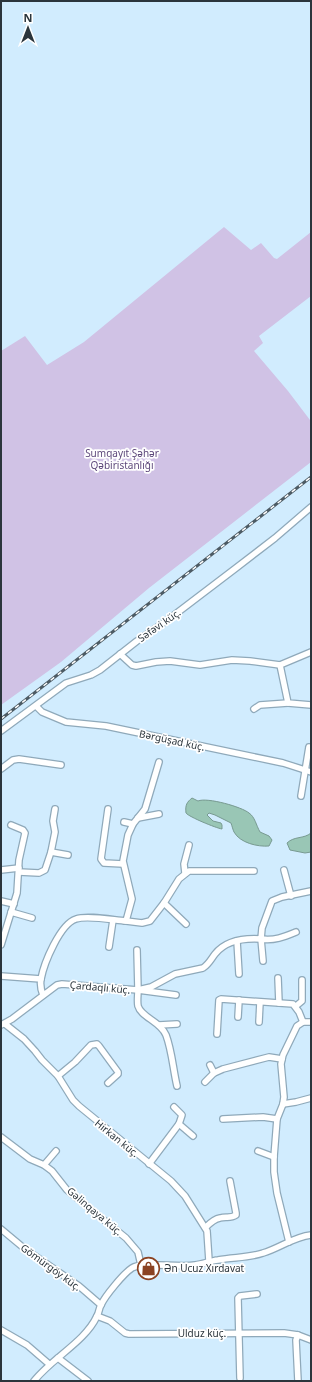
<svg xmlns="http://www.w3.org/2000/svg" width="312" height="1382" font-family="'Noto Sans',sans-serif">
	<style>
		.green { fill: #d0c2e5 }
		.water { fill: #99c6b5; stroke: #789a91 }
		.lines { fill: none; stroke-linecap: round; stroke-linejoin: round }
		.minor-casing { stroke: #8fa9ba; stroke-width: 8 }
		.minor { stroke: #fff; stroke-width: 5.5 }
		.rail-casing { stroke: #4d5b64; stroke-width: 3 }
		.rail { stroke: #fff; stroke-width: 1.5; stroke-dasharray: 4.5; stroke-linecap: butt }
		.labels { text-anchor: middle; stroke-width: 3.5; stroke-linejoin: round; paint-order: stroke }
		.park-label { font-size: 10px; fill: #5e497b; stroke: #fff }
		.street-label { font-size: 10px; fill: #2b353c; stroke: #fff }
		.poi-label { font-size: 10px; fill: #2b353c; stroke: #fff; text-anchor: start }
	</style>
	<rect width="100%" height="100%" fill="#d1ecfe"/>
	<path class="green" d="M 224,227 L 251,250 L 261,243 L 274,258 L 277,259 L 311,232 L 311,296 L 259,336 L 263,343 L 254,351 L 288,391 L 310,420 L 311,419 L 311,462 L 149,588 L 61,662 L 1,705 L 1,351 L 25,336 L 47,365 L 84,342 Z"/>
	<g class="water">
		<path d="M 192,798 L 198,801 C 207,797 242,807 249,813 C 255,817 256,825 260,832 L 269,836 L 272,840 L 269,846 C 258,847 240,843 234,832 C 233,830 232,826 231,823 L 215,815 L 209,813 L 207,815 L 213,821 L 221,823 L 222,825 L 222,829 C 216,828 189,817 186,813 C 185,805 187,802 192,798 Z"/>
		<path d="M 311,833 L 311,852 L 305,853 L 290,850 L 287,843 C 294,836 304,839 311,833 Z"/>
	</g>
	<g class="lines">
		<defs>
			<g id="minor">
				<path d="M 311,652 L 280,665 L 288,703 L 311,705"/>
				<path d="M 120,654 L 132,665 L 136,666 L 156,662 L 170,661 L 200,665 L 232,660 L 250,661 L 280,665"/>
				<path d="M 36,706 L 42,712 L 66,722 L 106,726 L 283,763 L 311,772"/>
				<path d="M 254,709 L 260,705 L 288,703"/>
				<path d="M 1,731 L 66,683 L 91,675 L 100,670 L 137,641 L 169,619 L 236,568 L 275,538 L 311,507"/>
				<path d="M 1,769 L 13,760 L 19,759 L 61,765"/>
				<path d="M 301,796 L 309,747"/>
				<path d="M 108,809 L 101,859 L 104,863 L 123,864"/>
				<path d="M 138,818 L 159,814"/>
				<path d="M 124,822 L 133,824"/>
				<path d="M 51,852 L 68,855"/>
				<path d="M 1,870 L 19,868"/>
				<path d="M 284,870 L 291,896"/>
				<path d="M 19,872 L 39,873 L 45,870 L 51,852 L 55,832 L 53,821 L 55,809"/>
				<path d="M 185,873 L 184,864 L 189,845"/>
				<path d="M 1,901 L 14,904"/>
				<path d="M 164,903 L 186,924"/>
				<path d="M 11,912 L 32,918"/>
				<path d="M 126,921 L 142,923 L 150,921 L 164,903 L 179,879 L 189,871 L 254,871"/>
				<path d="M 237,941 L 239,974"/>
				<path d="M 1,945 L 17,893 L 19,860 L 25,833 L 23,830 L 11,825"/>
				<path d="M 109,947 L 113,920"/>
				<path d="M 137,950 L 138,990"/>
				<path d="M 263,961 L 261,939 C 274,941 284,937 296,932"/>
				<path d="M 1,976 L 41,979"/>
				<path d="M 278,978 L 279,1003"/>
				<path d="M 43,995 C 41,990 40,984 41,979 C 44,963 60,924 76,919 C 87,915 113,920 126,921 L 132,899 L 123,861 L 128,835 L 133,824 L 145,809 L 159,762"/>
				<path d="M 176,995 L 138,990 C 138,995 137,1001 138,1006 C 141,1017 161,1022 166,1035 C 172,1051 173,1069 177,1086"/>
				<path d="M 296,1006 L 302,1001 L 302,980"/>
				<path d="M 238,1017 L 239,1000"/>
				<path d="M 259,1022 L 260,1002"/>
				<path d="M 5,1024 L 24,1039 L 35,1051 L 42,1060 L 58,1076 L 73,1100 L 79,1106 L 171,1181 L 185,1196 L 207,1231 L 209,1261"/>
				<path d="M 1,1025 L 12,1019 L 57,985 L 62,984 L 138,990 L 151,987 L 175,974 L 203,968 C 209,964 211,959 215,954 C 226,940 245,938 261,939 L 262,928 L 272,901 L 282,897 L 311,891"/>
				<path d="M 159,1025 L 177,1024"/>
				<path d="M 217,1034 L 219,1000 L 221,999 L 293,1004 L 299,1012 L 303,1022"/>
				<path d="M 210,1065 L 214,1073"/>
				<path d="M 58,1076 L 75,1062 L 91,1045 L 97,1044 L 99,1046 L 118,1072 L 118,1074 L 108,1083"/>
				<path d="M 205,1082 L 214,1073 L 223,1069 L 269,1057 L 282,1059"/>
				<path d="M 283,1104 L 296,1102 L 311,1098"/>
				<path d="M 223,1119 L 263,1117 L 277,1119"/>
				<path d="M 179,1124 L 193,1136"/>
				<path d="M 1,1137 L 30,1159 L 44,1165 L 52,1171 L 67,1190 L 126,1238 L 138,1252 L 141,1265"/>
				<path d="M 258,1151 L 274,1157"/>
				<path d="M 149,1164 L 179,1124 L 182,1115 L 174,1107"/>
				<path d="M 44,1165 L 56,1151"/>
				<path d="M 206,1227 C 210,1223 214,1219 220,1218 C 226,1216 230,1219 236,1215 L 236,1213 L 230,1181"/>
				<path d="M 1,1229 L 25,1249 L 79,1286 L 101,1305"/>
				<path d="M 289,1242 L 277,1193 L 274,1172 L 274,1157 L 277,1119 L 283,1104 L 284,1097 L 281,1064 L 283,1055 L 297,1026 L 303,1022 L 311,1022"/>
				<path d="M 97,1316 L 110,1321 L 125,1333 L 129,1334 L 284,1333 L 298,1335 L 311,1340"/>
				<path d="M 1,1330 L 27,1345 L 49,1364"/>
				<path d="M 298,1335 L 296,1340 L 298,1381"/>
				<path d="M 58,1358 L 88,1381"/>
				<path d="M 240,1378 L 238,1298 L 240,1296 L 257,1294"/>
				<path d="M 34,1381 C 52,1358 85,1342 97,1316 C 99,1313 99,1308 101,1305 C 105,1296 124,1273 132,1268 C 143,1261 179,1268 195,1265 C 203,1264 210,1261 218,1260 C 233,1257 249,1258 263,1253 C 280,1248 293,1237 311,1235"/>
			</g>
		</defs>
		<use href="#minor" class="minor-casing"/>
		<use href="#minor" class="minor"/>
		<defs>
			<path id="rail" d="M 1,719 L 311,477"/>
		</defs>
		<use href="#rail" class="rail-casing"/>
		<use href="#rail" class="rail"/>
	</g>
	<defs>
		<symbol id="shop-ring" viewBox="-11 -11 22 22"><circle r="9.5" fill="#fff" stroke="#8b4323" stroke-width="1.5"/><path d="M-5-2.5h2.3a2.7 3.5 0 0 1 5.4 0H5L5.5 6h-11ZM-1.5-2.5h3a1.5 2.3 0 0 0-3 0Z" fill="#8b4323"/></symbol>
	</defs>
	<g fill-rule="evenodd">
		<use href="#shop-ring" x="136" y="1256" width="25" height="25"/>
	</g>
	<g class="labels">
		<g class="park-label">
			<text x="122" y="457">Sumqayıt Şəhər<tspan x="122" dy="12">Qəbiristanlığı</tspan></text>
		</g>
		<g class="street-label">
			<text transform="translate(159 625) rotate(-35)" y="4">Səfəvi küç.</text>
			<text transform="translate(172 740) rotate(12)" y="4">Bərgüşad küç.</text>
			<text transform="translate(100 987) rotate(5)" y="4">Çardaqlı küç.</text>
			<text transform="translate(117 1138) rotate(39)" y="4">Hirkan küç.</text>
			<text transform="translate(95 1211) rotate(40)" y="4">Gəlinqaya küç.</text>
			<text transform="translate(51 1267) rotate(36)" y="4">Gömürgöy küç.</text>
			<text x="202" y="1337">Ulduz küç.</text>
		</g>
		<g class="poi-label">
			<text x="164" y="1272">Ən Ucuz Xırdavat</text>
		</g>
	</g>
	<rect width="312" height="1382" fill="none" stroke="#2b353c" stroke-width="4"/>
	<g transform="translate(28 28)" stroke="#ffffff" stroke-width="3" paint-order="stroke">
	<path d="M0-3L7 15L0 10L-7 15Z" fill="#2b353c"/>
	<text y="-6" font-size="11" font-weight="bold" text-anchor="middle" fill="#2b353c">N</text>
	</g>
</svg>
